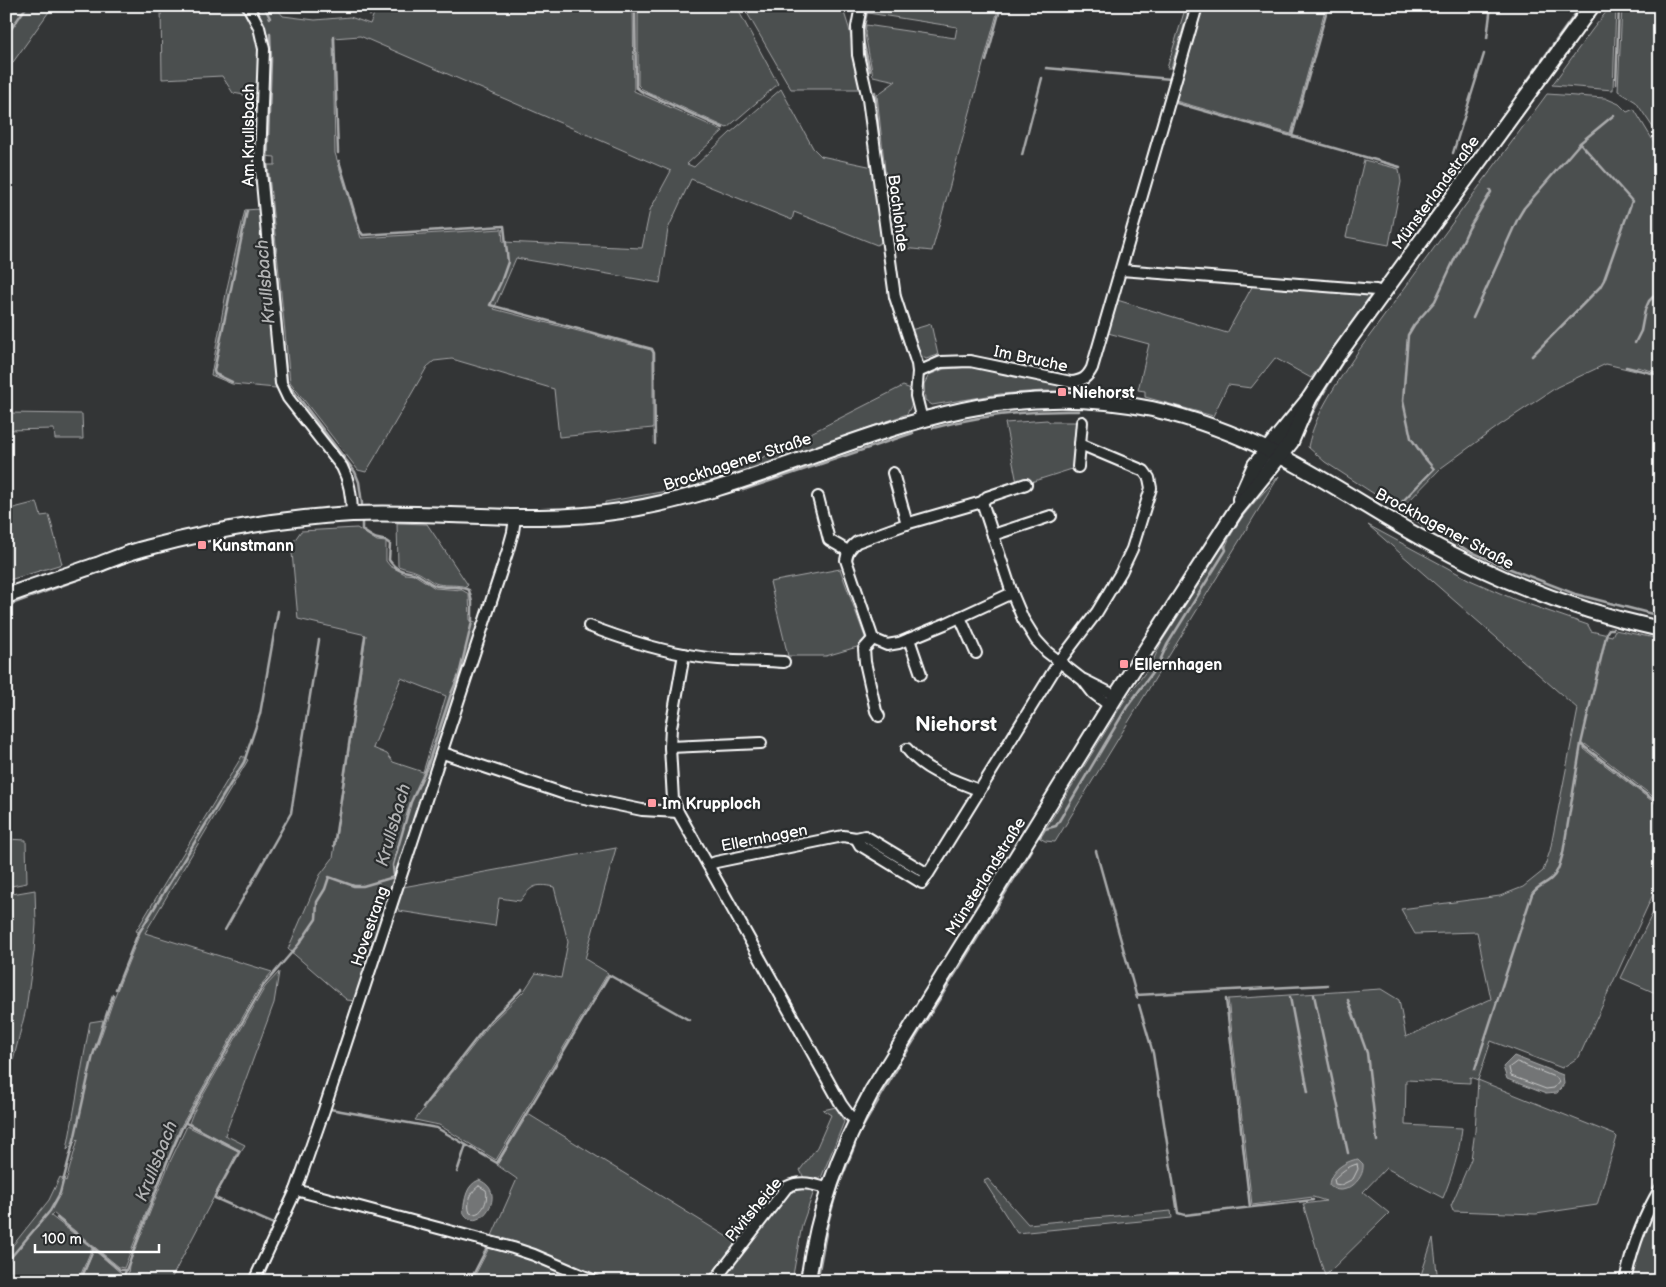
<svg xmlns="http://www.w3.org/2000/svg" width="1666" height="1287" font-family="'Balsamiq Sans',sans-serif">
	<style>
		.green { fill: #4c4f50; stroke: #a6a7a8; fill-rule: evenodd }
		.water { fill: #737576; stroke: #abacad }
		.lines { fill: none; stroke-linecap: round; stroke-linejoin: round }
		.shore { stroke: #c7c8c8; stroke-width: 1 }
		.stream { stroke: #abacad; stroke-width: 2.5 }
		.street-casing { stroke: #fff; stroke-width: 14 }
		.secondary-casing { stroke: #fff; stroke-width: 18 }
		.street { stroke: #2a2d2e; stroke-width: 10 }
		.secondary { stroke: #2a2d2e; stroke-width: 14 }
		.poi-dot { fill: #ff9aa2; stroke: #2a2d2e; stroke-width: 2 }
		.labels { text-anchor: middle; stroke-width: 4.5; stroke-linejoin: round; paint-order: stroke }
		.street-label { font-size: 16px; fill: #fff; stroke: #2a2d2e }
		.poi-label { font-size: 16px; font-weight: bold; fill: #fff; stroke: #2a2d2e; text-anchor: start }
		.water-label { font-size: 18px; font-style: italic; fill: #b2b3b4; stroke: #2a2d2e }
		.district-label { font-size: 21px; font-weight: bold; fill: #fff; stroke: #2a2d2e }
	</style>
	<rect width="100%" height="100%" fill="#333536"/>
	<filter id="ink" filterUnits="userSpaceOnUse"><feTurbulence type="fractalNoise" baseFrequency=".02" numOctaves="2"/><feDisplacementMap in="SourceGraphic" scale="10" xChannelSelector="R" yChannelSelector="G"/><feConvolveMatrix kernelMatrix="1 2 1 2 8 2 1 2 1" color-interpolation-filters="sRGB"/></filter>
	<g filter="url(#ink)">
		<g class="green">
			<path d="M 6,6 L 53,6 L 6,72 Z"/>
			<path d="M 161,6 L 275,6 L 283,16 L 315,20 L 350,17 L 370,24 L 377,6 L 633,6 L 634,91 L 723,131 L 687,164 L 694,167 L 730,133 L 781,89 L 813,148 L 821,156 L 873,167 L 884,240 L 877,245 L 794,212 L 792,220 L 691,179 L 668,229 L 660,283 L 516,258 L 494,309 L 651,350 L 653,353 L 653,428 L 559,437 L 554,389 L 452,359 L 434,361 L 427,367 L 374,459 L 366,472 L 358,470 L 290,382 L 268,165 L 275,165 L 275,157 L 263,156 L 266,99 L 233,93 L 222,76 L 162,79 ZM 360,36 L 671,171 L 650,210 L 642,248 L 503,242 L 502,229 L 361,238 L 335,153 L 333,38 Z"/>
			<path d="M 638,6 L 736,6 L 778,84 L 727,128 L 642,89 L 638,85 Z"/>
			<path d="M 743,6 L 842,6 L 849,28 L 862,89 L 791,89 Z"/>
			<path d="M 870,6 L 999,6 L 932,251 L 893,247 L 877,95 L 896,81 L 873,76 L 865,34 L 866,25 L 955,38 L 957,27 L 868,13 Z"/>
			<path d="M 1186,6 L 1190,6 L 1171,68 L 1167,68 Z"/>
			<path d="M 1203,6 L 1326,6 L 1291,134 L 1176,101 Z"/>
			<path d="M 1611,6 L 1616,6 L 1613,90 L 1552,85 L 1592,30 Z"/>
			<path d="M 1622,6 L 1659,6 L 1660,138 L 1636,102 L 1618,91 Z"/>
			<path d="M 1547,94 L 1605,98 L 1619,104 L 1627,112 L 1634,109 L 1660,152 L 1660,373 L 1637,367 L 1636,371 L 1606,364 L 1557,387 L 1500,425 L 1441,468 L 1405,505 L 1439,527 L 1433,532 L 1325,462 L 1308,447 C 1315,413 1338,382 1357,353 Z"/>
			<path d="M 1364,160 L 1399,169 L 1401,182 L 1389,245 L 1346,237 Z"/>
			<path d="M 260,209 L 276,388 L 232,384 L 211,375 L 227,288 L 245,210 Z"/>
			<path d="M 1253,285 L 1372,293 L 1311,378 L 1275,358 L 1251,388 L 1228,385 L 1213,416 L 1145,397 L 1145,391 L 1138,390 L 1149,344 L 1108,333 L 1117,300 L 1227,333 Z"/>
			<path d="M 931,324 L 938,355 L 926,359 L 918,354 L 911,330 Z"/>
			<path d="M 970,367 L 1081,385 L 1086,387 L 1085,391 L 1042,391 L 1000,394 L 932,405 L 925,400 L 924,384 L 929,375 L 944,369 Z"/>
			<path d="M 903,386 L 911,389 L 912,404 L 907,414 L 708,485 L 662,498 L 605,507 L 605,502 L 661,492 L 752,463 Z"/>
			<path d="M 6,413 L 82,414 L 83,439 L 55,439 L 54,429 L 6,430 Z"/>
			<path d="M 1047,420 L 1050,422 L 1078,422 L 1074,464 L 1072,469 L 1031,482 L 1029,479 L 1017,483 L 1005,423 Z"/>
			<path d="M 1279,476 L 1055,842 L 1045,841 L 1040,838 L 1123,703 L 1152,663 L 1161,643 L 1223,546 L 1225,549 C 1234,521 1259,498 1279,476 Z"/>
			<path d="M 37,502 L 41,516 L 49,515 L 62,564 L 6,581 L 6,510 Z"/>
			<path d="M 397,523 L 427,524 L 468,585 L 466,587 C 457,584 448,586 438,584 C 430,582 425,575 417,572 C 411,569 405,569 398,566 Z"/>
			<path d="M 1368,525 L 1470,580 L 1516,600 L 1588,625 L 1591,631 L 1612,636 L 1615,630 L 1660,639 L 1660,802 L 1585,744 L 1584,749 L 1660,807 L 1660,879 L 1579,1057 L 1562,1068 L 1491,1041 L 1478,1080 L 1615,1135 L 1617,1137 L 1597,1205 L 1536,1214 L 1453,1211 L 1451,1206 L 1471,1159 L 1475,1131 L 1478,1080 L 1470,1077 L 1470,1083 L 1406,1080 L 1405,1125 L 1462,1128 C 1459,1154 1453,1173 1443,1198 L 1386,1168 L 1363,1192 L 1389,1213 L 1325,1276 L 1303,1204 L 1326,1201 L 1313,1197 L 1252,1205 L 1228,999 L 1381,989 L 1399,1000 L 1406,1037 L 1491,999 L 1477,932 L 1415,934 L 1401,909 L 1500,896 L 1523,887 L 1543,871 L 1550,851 L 1578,709 Z"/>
			<path d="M 357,528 L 377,541 L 386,542 L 386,561 L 390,566 L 405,574 L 415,575 L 435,588 L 462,590 L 469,594 L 470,620 L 478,623 L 468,659 L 355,1001 L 347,1000 L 288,949 L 320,875 L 333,858 L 366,635 L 298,619 L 291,541 L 294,541 L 301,531 ZM 401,678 L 446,696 L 423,772 L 393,762 L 387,754 L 373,748 Z"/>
			<path d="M 840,569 L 865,637 L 864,645 L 826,656 L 788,656 L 770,582 Z"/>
			<path d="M 242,756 L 248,760 L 145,933 L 272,972 L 261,985 L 180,1128 L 124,1268 L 119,1267 L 53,1213 L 51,1216 L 92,1248 L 78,1281 L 6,1281 L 6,1254 L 49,1200 L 60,1177 L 66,1181 L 78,1139 L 67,1150 L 90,1022 L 103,1020 L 97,1048 L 114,998 L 140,933 L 136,931 Z"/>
			<path d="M 6,839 L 26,840 L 27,883 L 6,887 Z"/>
			<path d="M 616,848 L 585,959 L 608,973 L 496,1160 L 439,1125 L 415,1120 L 491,1023 L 524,991 L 536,973 L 561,978 L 568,942 L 554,887 C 535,883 531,886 520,901 L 499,898 L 495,926 L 399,911 L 396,904 L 403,887 Z"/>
			<path d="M 35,890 L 36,924 L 34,952 L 26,1009 L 10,1073 L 6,1129 L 6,895 Z"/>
			<path d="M 1660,898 L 1660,995 L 1621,978 Z"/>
			<path d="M 279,972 L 274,1003 L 225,1135 L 245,1145 L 241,1151 L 189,1123 L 193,1113 L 265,987 Z"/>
			<path d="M 836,1107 L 844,1122 L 821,1178 L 804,1178 L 800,1170 L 817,1147 L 831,1115 L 823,1110 Z"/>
			<path d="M 528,1114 L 737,1243 L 709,1281 L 607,1281 L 536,1251 L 491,1238 L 517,1179 L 497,1165 Z"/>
			<path d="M 187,1126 L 238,1151 L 170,1281 L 81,1281 L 94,1250 L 129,1280 L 128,1274 L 129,1265 L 169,1164 Z"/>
			<path d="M 988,1179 L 1028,1224 L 1171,1211 L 1172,1218 L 1017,1233 L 984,1181 Z"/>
			<path d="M 801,1187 L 814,1191 L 802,1225 L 792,1281 L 719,1281 L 789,1189 Z"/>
			<path d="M 1660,1199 L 1660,1281 L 1629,1281 C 1635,1252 1645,1225 1660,1199 Z"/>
			<path d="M 1433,1238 L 1438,1281 L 1419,1281 Z"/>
			<path d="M 490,1246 L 532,1258 L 586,1281 L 472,1281 Z"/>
		</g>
		<g class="water">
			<path d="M 1514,1056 L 1563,1075 L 1564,1084 L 1557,1093 L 1546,1094 L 1507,1079 L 1503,1067 Z"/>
			<path d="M 1358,1159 L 1363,1164 C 1365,1181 1342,1199 1329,1185 C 1330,1171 1345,1161 1358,1159 Z"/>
			<path d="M 479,1180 C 508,1192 482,1228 468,1218 C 467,1218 463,1212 463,1211 C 465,1199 466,1185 479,1180 Z"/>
		</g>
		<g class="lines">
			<g class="shore">
				<path d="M 1517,1062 L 1557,1078 L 1559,1082 L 1554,1088 L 1546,1089 L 1511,1076 L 1509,1068 Z"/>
				<path d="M 1357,1164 L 1358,1169 L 1353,1179 L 1341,1185 L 1335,1184 L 1334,1179 C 1340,1173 1348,1166 1357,1164 Z"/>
				<path d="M 479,1186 L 486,1190 C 489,1199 482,1218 470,1213 C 466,1205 471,1190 479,1186 Z"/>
			</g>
			<g class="stream">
				<path d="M 264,6 L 270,18"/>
				<path d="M 635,6 L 636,87 L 641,91 L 723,128"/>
				<path d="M 868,6 L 862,36 L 870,71"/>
				<path d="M 370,15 L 374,6"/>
				<path d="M 270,33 L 271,60 L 267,165 L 287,382 L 355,472 L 359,482 L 362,504"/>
				<path d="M 6,36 L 27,6"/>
				<path d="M 334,36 L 338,153"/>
				<path d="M 1487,38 L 1491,6"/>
				<path d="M 986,61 L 1001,6"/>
				<path d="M 1046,68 L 1171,79"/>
				<path d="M 1173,68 L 1192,6"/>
				<path d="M 1527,81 L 1581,6"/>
				<path d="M 1545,83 L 1601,6"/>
				<path d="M 1616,84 L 1619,6"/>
				<path d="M 875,92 L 881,156"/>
				<path d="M 1173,102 L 1292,136 L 1328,6"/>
				<path d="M 1292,136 L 1400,167"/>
				<path d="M 1453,153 L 1484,54"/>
				<path d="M 1022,155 L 1042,78"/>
				<path d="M 339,161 L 360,231 L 363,235 L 504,226 L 508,262 L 501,282 L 490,305 L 652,349 L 654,353 L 655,444"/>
				<path d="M 1454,165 L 1460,169"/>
				<path d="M 1490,190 L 1491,192 L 1469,228 L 1435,301 L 1414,325 L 1408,335 L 1403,401 L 1411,438 L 1423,456 L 1434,469 L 1397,507 L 1467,550 L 1508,568 L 1575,594 L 1660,616"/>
				<path d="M 1461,198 L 1537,94"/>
				<path d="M 1473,318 L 1518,218 L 1524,208 L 1580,143 L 1614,115"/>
				<path d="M 1635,343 L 1641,331 L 1645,310 L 1649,301 L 1660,290"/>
				<path d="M 1532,356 L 1600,287 L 1604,280 L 1632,201 L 1580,143"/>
				<path d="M 1626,367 L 1660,375"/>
				<path d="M 232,382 L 215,374 L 214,371 L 247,211"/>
				<path d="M 933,428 C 981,415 1029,410 1079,411"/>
				<path d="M 1299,441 C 1316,403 1337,368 1362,334"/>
				<path d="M 743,490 L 913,433"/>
				<path d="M 6,606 L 107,569"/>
				<path d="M 1581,744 L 1660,805"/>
				<path d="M 6,797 L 8,836 L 6,836"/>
				<path d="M 1040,837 L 1045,829 L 1056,826 L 1127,707 L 1158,665 L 1167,645 L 1226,550 L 1224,544 L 1243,514 L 1263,490"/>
				<path d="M 334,846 L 365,636"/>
				<path d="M 1096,851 L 1137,998"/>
				<path d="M 225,930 L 291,813 L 319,640"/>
				<path d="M 116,989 L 137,936 L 244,762 L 260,714 L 278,611"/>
				<path d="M 1136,995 L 1328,985"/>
				<path d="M 1314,995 L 1348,1153"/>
				<path d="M 1290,997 L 1308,1092"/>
				<path d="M 1226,999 L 1250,1207"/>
				<path d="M 1348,1000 L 1367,1053 L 1377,1141"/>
				<path d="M 1139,1005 L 1153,1053 L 1178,1213 L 1185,1215 L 1313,1200"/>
				<path d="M 819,1055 L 847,1104"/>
				<path d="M 905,1055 L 1032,850"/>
				<path d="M 1475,1069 L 1532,894 C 1537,886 1544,885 1551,879 C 1559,872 1560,862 1563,853 L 1581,744 L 1607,632 L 1609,629 L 1613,629"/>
				<path d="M 423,1107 L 490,1021 L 522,989"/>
				<path d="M 330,1109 L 437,1128 L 497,1163 L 609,975 L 689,1020"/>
				<path d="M 186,1123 L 240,1151 L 215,1196 L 215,1198 L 276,1225"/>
				<path d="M 861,1130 L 898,1067"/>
				<path d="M 457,1172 L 466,1145"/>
				<path d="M 57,1218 L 120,1270 L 125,1270"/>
				<path d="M 6,1263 L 50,1211 L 60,1193 L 75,1136 L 93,1055 L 113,995"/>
				<path d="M 80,1281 L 94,1248"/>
				<path d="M 122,1281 L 167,1162 L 182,1128 L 263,986 L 299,944 L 316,919 L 317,902 L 325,889 L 329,877 L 354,886 L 363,886 L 394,877 L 393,865 L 411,802 L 427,767 L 451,694 L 459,675 L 472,622 L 472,602 L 469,590 C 459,585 448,588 437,586 C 430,585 426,579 420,576 C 410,569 400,576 389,560 L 390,544 C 385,539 384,541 378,539 C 372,538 367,533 362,530 L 362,523"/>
				<path d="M 260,1281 L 298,1198 L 303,1197"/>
				<path d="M 470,1281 L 488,1246 L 487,1245"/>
				<path d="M 817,1281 L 828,1223 L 837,1190 L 855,1145"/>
			</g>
			<defs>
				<g id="street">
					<path d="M 248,6 L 259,27 L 264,49 L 260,161 L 281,383 L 288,398 L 342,467 C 350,482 352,497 352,514"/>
					<path d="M 861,6 L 857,27 L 858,55 L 868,99 L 895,297 L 917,364 L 918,372 L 916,396 L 922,420"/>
					<path d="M 1121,270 L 1376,290 L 1383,293"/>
					<path d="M 918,372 L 941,362 L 970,361 L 1071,382 C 1082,381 1087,378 1092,368 L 1197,6"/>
					<path d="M 1078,467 L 1082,422"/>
					<path d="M 893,473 L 907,524"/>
					<path d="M 818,497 L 829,540 L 848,551"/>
					<path d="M 982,502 L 1012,593 L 1023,619 L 1036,640 L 1047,652 L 1083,680 L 1093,693 L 1110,706"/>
					<path d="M 993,535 L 1051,516"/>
					<path d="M 1012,593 L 945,624 L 899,643 L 887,645 L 873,639 L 846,560 C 847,552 850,547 857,542 L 909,523 L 982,502 L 987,497 L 1026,484"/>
					<path d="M 960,617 L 976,653"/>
					<path d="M 589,626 C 620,638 651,648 683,654 C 715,661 751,660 784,662"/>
					<path d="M 873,639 L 864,649 L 865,662 L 876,711 L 879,716"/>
					<path d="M 909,639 L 921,674"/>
					<path d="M 684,654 L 671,728 L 670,747 L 673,800 L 678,812 L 708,865 L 841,1104 L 849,1115 L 856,1120"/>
					<path d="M 1084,680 L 1116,696"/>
					<path d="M 670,747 L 761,743"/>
					<path d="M 907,749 C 925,772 953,780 979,790"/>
					<path d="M 443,753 L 565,794 L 642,810 L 678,812"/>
					<path d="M 708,865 L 716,862 L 843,836 L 856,838"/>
					<path d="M 928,874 L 922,883 L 860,845 L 856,838 L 865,836 L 928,874 L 1059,662 L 1097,612 L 1121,572 L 1132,549 L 1151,488 L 1149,478 L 1144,471 L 1080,444"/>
					<path d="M 296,1190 L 513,1248 L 534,1255 L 595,1281"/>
					<path d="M 254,1281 L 296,1190 L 324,1110 L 508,550 L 513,532 L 515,518"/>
					<path d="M 714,1281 L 787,1187 C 800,1180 814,1184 828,1189"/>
					<path d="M 1625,1281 C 1632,1248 1643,1217 1660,1189"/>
				</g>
				<g id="secondary">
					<path d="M 1240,499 L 1255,465 L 1309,399 L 1335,359 L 1592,6"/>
					<path d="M 6,596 C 36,585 67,575 97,565 C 113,559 129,552 146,548 C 213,530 282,518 352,514 C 441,510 531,525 621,511 C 739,493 846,435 962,410 C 1025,397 1089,396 1152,409 C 1197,419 1241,436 1282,457 C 1331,482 1377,514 1425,540 C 1499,581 1577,611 1660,629"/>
					<path d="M 808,1281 C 818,1210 838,1154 872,1091 L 1116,696 L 1236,510 L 1291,442 L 1309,399"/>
				</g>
			</defs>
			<use href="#street" class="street-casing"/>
			<use href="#secondary" class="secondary-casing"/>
			<use href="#street" class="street"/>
			<use href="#secondary" class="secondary"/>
		</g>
	</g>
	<g class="poi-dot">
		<rect x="1057" y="387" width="10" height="10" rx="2.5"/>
		<rect x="197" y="540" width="10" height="10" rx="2.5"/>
		<rect x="1119" y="659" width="10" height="10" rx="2.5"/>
		<rect x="647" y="798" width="10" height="10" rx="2.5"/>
	</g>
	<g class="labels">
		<g class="street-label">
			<text transform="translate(248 135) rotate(-90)" y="6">Am Krullsbach</text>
			<text transform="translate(1435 192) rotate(-54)" y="6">Münsterlandstraße</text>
			<text transform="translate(899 213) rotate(83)" y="6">Bachlohde</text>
			<text transform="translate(1031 358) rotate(12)" y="6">Im Bruche</text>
			<text transform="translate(737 461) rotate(-18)" y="6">Brockhagener Straße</text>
			<text transform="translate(1445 528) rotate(28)" y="6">Brockhagener Straße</text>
			<text transform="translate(764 837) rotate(-11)" y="6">Ellernhagen</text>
			<text transform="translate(985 876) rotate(-58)" y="6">Münsterlandstraße</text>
			<text transform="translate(369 926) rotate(-71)" y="6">Hovestrang</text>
			<text transform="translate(753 1209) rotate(-50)" y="6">Pivitsheide</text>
		</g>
		<g class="poi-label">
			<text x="1072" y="398">Niehorst</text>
			<text x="212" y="551">Kunstmann</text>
			<text x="1134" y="670">Ellernhagen</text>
			<text x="662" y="809">Im Krupploch</text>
		</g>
		<g class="water-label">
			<text transform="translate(265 282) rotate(-95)" y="6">Krullsbach</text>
			<text transform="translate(393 825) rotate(-74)" y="6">Krullsbach</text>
			<text transform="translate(156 1161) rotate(-68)" y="6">Krullsbach</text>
		</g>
		<g class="district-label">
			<text x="956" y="731">Niehorst</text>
		</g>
	</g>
	<rect width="1666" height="1287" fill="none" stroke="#2a2d2e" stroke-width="25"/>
	<rect x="12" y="12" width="1641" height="1262" fill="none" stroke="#fff" stroke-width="2" filter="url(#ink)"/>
	<path d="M35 1244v8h124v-8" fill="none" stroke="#ffffff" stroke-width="2.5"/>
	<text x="42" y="1244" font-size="15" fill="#ffffff" stroke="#2a2d2e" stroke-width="4" paint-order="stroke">100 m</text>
</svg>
